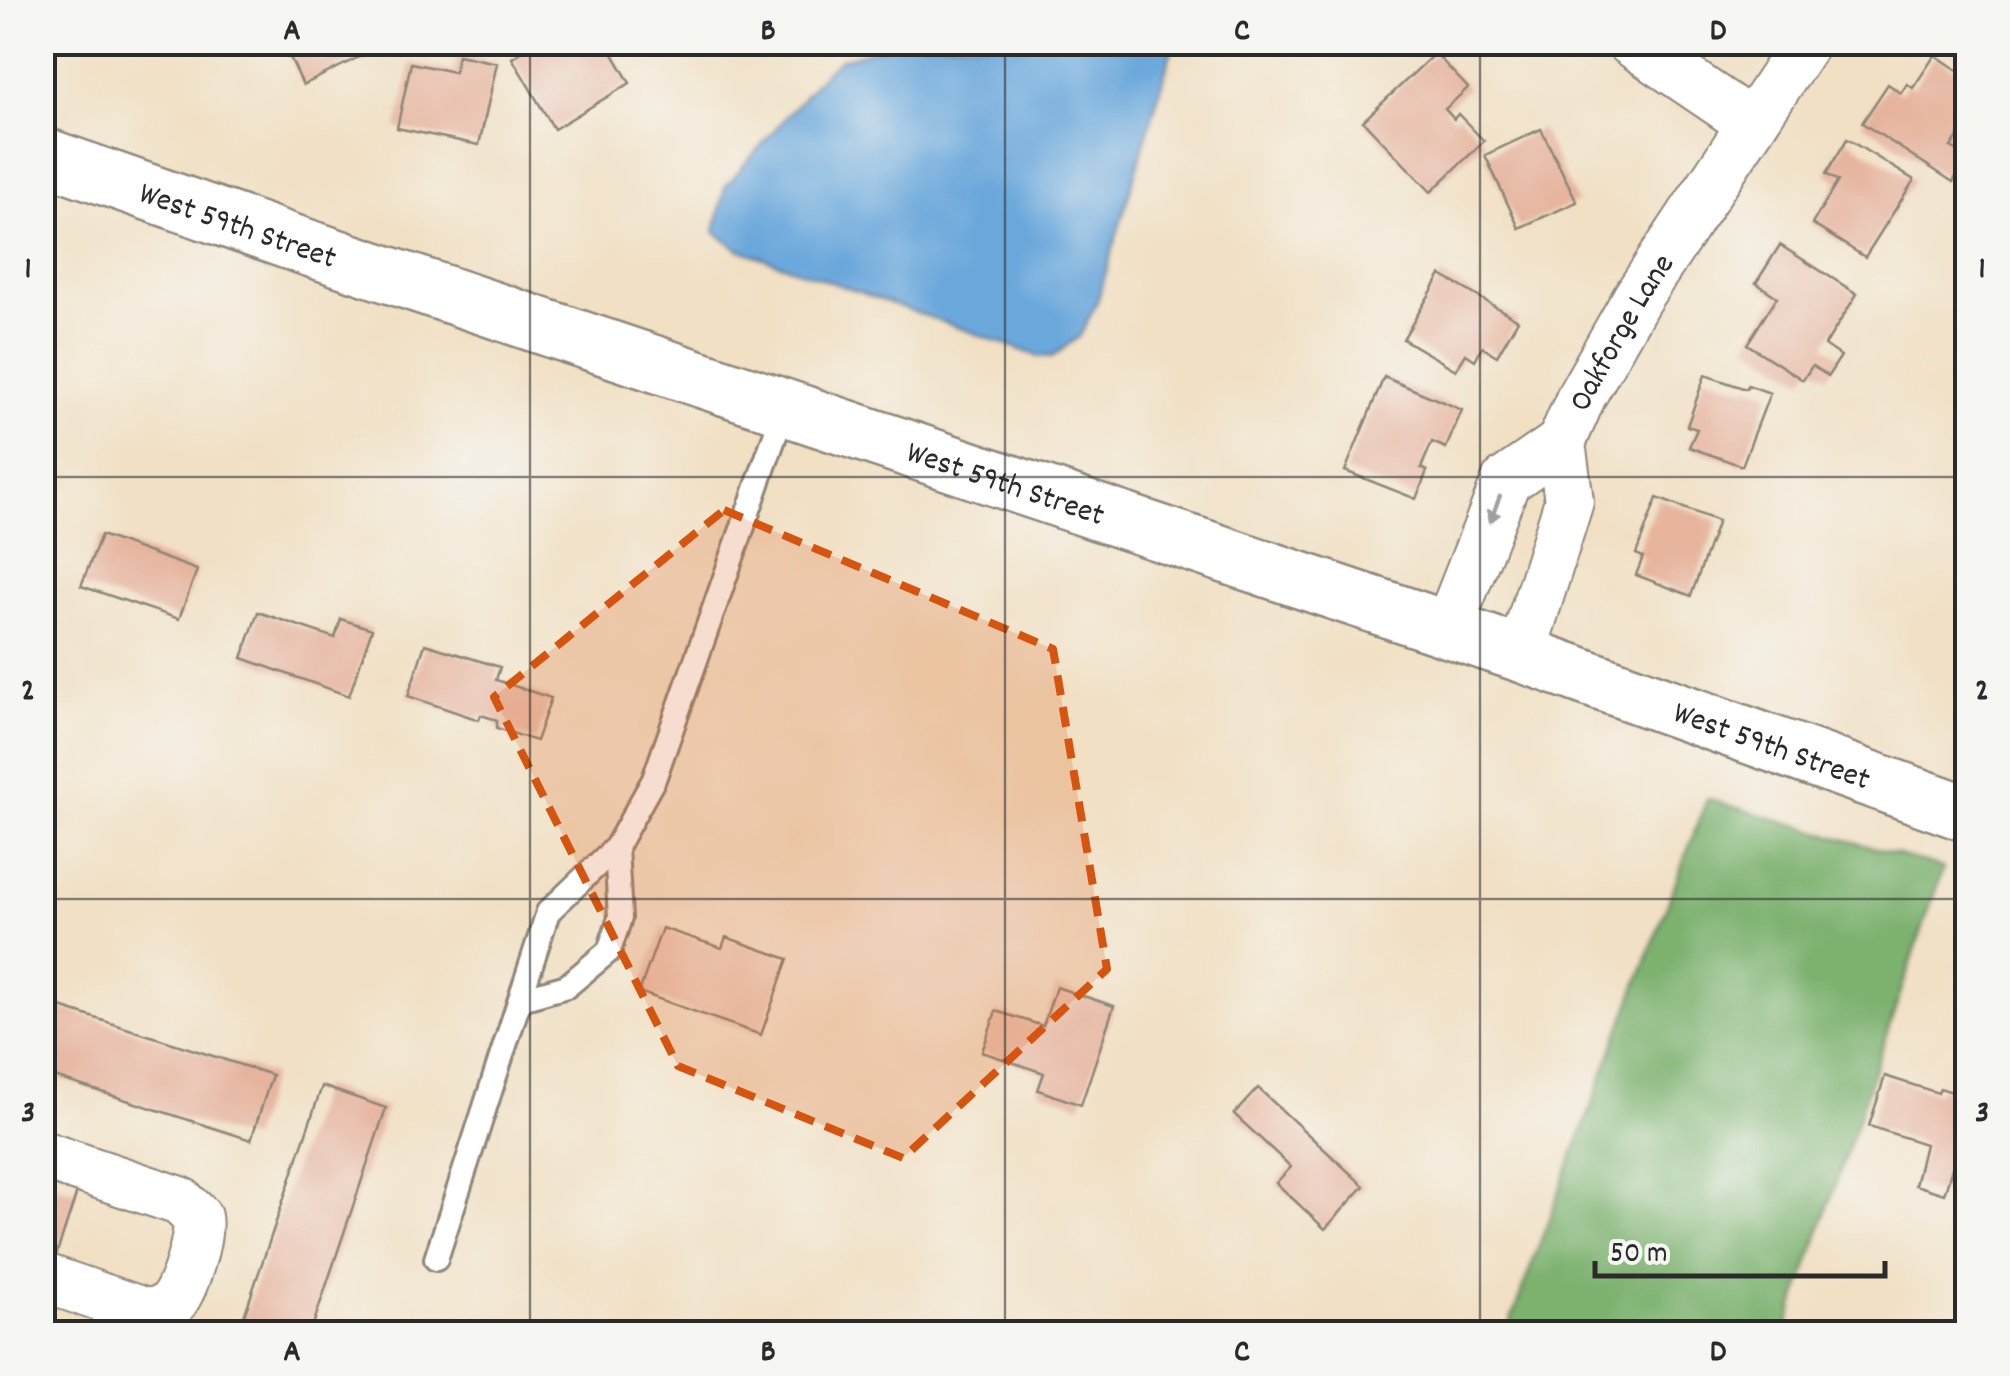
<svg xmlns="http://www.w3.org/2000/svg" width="2010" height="1376" font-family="Dekko,sans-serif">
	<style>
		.forest { fill: #7bb16e; stroke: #536e4c; stroke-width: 2.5 }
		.water { fill: #6aa7db; stroke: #4a6983; stroke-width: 2.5 }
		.building { fill: #e6b49d }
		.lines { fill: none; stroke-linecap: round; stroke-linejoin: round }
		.lane-casing { stroke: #8e8678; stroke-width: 28 }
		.street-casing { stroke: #8e8678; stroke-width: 52 }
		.secondary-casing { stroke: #8e8678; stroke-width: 60 }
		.lane { stroke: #fff; stroke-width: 22 }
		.street { stroke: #fff; stroke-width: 48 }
		.secondary { stroke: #fff; stroke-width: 55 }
		.oneway { fill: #a0a0a0 }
		.marked { fill: #d5540f; fill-opacity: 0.2; stroke: #d5540f; stroke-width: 8; stroke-dasharray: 20 12; stroke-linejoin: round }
		.grid { fill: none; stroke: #2b2b2b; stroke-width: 2.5; stroke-opacity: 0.55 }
		.labels { text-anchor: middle; stroke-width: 8; stroke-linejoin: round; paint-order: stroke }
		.street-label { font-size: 32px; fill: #2b2b2b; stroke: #f6f6f2 }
		.neatline { fill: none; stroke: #2b2b2b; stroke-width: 4 }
		.grid-label { font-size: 32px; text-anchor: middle; font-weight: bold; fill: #2b2b2b }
	</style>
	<rect width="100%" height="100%" fill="#f6f6f2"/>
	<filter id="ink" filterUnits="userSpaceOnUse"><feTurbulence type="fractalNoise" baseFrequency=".01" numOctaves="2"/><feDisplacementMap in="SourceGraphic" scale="20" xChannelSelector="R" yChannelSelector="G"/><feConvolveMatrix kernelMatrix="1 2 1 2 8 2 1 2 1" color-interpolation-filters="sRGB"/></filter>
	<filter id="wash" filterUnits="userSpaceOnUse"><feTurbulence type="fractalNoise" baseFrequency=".0048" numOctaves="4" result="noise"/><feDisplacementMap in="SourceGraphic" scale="40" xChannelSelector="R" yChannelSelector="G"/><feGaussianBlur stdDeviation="2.25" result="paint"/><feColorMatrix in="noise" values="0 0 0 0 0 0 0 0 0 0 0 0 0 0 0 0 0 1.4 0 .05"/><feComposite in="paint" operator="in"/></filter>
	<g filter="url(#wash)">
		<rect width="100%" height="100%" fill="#f1e0c4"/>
		<path class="forest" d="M 1707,799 L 1943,868 L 1785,1333 L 1506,1333 Z"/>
		<path class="water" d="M 902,42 L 1174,43 L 1097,302 L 1080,336 L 1052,357 L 1038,356 L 738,249 L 715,232 L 725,187 L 825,72 L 841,59 Z"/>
		<g id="blocks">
			<g class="building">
				<path d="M 283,42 L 359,42 L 365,54 L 303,85 Z"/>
				<path d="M 537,42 L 606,42 L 630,83 L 554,129 L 512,58 Z"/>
				<path d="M 1435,53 L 1468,88 L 1445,109 L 1454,119 L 1458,114 L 1484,141 L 1431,192 L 1363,121 Z"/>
				<path d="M 458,55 L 497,63 L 479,145 L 397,128 L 411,63 L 454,72 Z"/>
				<path d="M 1935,55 L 1968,77 L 1968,122 L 1951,147 L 1968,156 L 1953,182 L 1862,123 L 1888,84 L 1901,93 L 1907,84 L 1913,88 Z"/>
				<path d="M 1541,129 L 1577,202 L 1519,228 L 1485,155 Z"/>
				<path d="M 1847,139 L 1914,180 L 1865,257 L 1812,224 L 1838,181 L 1826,174 Z"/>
				<path d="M 1780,245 L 1857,294 L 1825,345 L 1841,356 L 1828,376 L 1812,366 L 1803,380 L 1747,344 L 1777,297 L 1756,283 Z"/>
				<path d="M 1441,275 L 1518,320 L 1497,356 L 1482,347 L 1475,360 L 1466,354 L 1456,370 L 1403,339 Z"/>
				<path d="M 1705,375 L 1746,389 L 1748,385 L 1770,393 L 1742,466 L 1689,447 L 1697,429 L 1687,426 Z"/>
				<path d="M 1384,377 L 1462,410 L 1446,448 L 1432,442 L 1421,468 L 1427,471 L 1416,499 L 1345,471 Z"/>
				<path d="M 1657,498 L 1718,521 L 1691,596 L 1636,575 L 1643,557 L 1636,554 Z"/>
				<path d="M 101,535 L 197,570 L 179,619 L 81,586 Z"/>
				<path d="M 258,612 L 335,638 L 341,619 L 372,629 L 349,696 L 242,658 Z"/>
				<path d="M 425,644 L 500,667 L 496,680 L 551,698 L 536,741 L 497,728 L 497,720 L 481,715 L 479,720 L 408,696 Z"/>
				<path d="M 662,928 L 722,948 L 726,937 L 788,959 L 761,1035 L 639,992 Z"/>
				<path d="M 1056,987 L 1114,1006 L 1081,1105 L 1038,1090 L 1044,1073 L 982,1052 L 996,1011 L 1043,1026 Z"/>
				<path d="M 42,1001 L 272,1075 L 251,1140 L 42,1073 Z"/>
				<path d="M 1885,1076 L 1938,1093 L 1940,1088 L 1968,1097 L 1968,1163 L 1966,1166 L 1954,1162 L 1944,1194 L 1915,1185 L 1925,1144 L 1869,1126 Z"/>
				<path d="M 322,1086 L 386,1108 L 310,1334 L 238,1334 Z"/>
				<path d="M 1258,1088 L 1364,1186 L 1325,1229 L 1276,1183 L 1291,1167 L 1234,1114 Z"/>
				<path d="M 42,1181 L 77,1192 L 53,1265 L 42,1261 Z"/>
			</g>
		</g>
	</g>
	<g filter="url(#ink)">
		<use href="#blocks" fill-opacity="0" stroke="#8e8678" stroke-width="2.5"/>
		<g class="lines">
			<defs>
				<g id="lane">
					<path d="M 521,999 L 567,986 L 609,951 L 620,918 L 616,847"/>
					<path d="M 436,1259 L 548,912 L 616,847 L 654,779 L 785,407"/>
				</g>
				<g id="street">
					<path d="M 1631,42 L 1752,124"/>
					<path d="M 1447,631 L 1506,481 L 1561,443"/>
					<path id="s1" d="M 1521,654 L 1569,501 L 1561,443 L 1582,395 L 1637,298 L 1806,42"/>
					<path d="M 42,1155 L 180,1201 L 197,1217 C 201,1235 184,1293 169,1306 C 162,1311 155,1311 146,1313 L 42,1277"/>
				</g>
				<g id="secondary">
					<path id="s2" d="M 42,155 L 291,242 L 1521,654 L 1968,814"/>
				</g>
			</defs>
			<use href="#lane" class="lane-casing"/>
			<use href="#street" class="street-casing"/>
			<use href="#secondary" class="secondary-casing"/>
			<use href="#lane" class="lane"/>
			<use href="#street" class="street"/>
			<use href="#secondary" class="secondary"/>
		</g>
		<defs><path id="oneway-solid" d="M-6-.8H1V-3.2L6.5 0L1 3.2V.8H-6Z" transform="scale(2.5)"/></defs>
		<use class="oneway" href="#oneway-solid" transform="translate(1495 509) rotate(111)"/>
	</g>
	<path class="marked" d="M 724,510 L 1053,649 L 1107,969 L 903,1158 L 678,1066 L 494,697 Z"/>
	<path class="grid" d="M 530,42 L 530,1334M 1005,42 L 1005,1334M 1480,42 L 1480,1334M 42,477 L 1968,477M 42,899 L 1968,899"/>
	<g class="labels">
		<g class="street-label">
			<text dy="11" stroke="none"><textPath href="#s2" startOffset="208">West 59th Street</textPath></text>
			<text dy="11" stroke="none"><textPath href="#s1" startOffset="345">Oakforge Lane</textPath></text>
			<text dy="11" stroke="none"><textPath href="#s2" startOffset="1018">West 59th Street</textPath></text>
			<text dy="11" stroke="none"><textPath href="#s2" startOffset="1828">West 59th Street</textPath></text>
		</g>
	</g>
	<rect width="2010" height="1376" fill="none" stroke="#f6f6f2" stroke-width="110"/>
	<path d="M1595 1261v15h290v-15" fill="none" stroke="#2b2b2b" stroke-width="5"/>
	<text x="1610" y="1261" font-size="30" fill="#2b2b2b" stroke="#f6f6f2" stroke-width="8" paint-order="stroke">50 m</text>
	<rect x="55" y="55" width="1900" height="1266" class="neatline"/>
	<g class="grid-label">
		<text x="292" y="39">A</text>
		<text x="768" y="39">B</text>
		<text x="1242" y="39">C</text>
		<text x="1718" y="39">D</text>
		<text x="28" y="277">1</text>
		<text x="1982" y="277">1</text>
		<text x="28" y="699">2</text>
		<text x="1982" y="699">2</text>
		<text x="28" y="1121">3</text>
		<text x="1982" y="1121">3</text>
		<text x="292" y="1360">A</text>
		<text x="768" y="1360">B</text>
		<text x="1242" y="1360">C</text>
		<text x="1718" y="1360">D</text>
	</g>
</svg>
